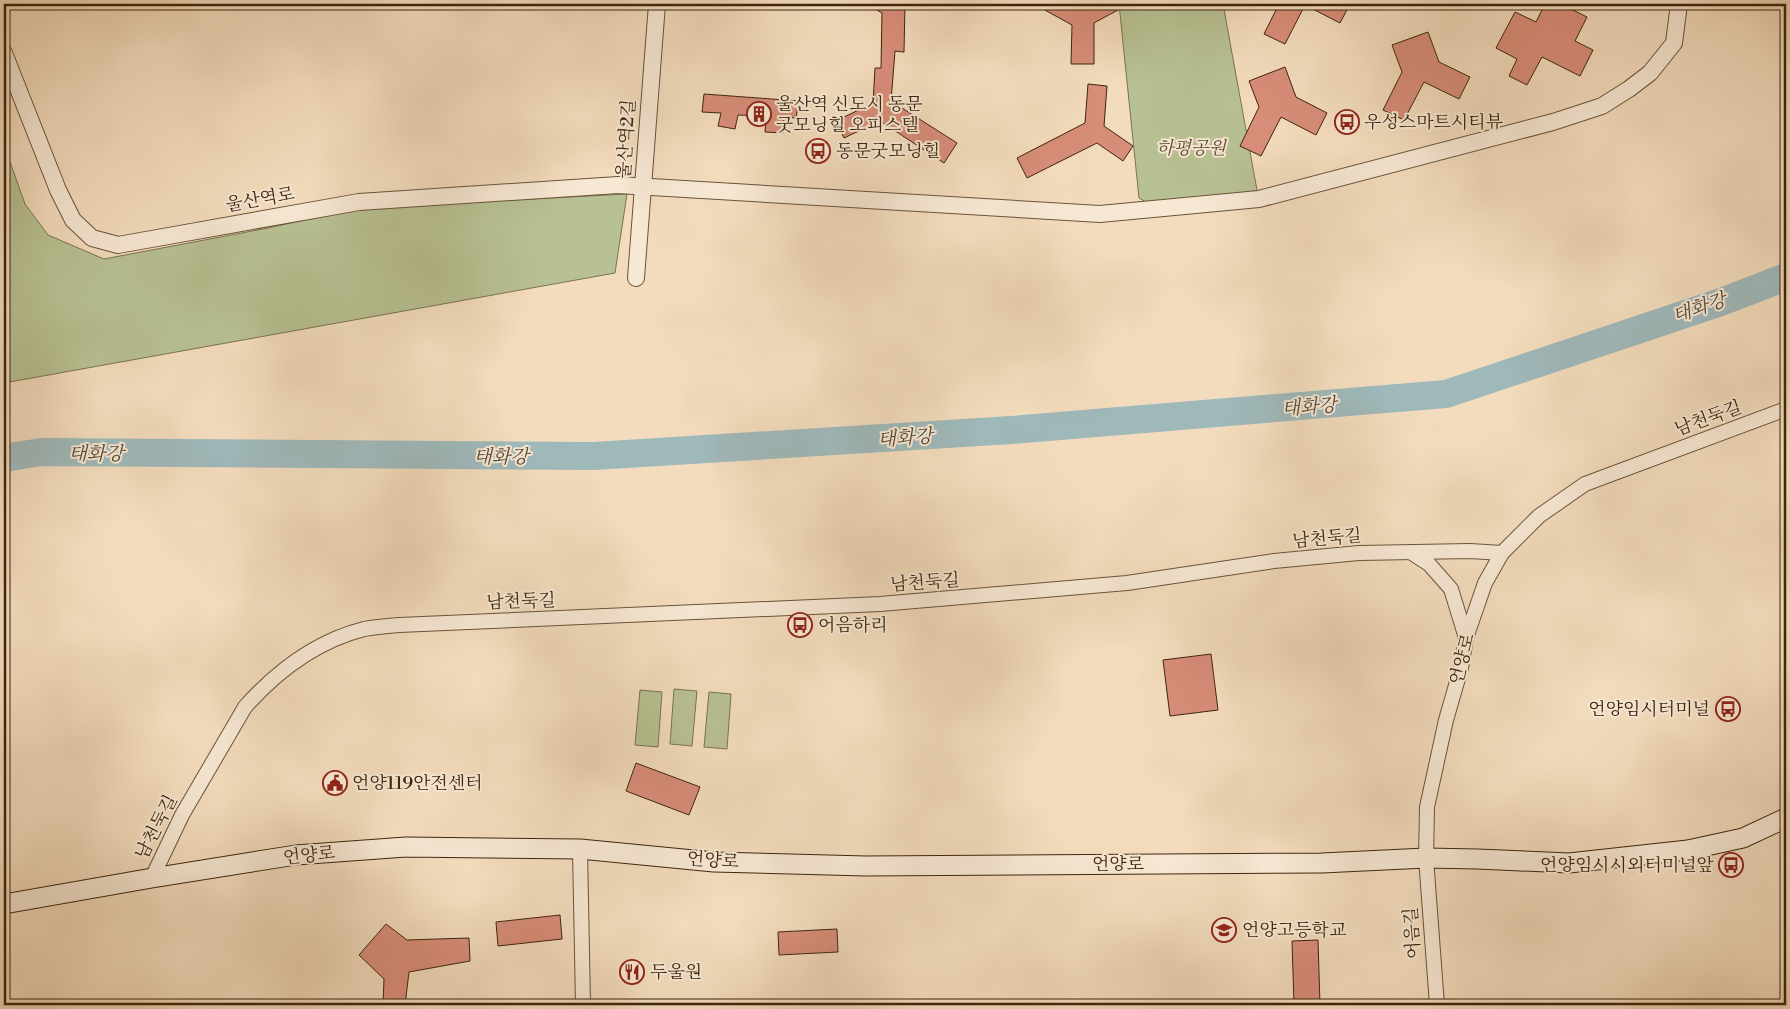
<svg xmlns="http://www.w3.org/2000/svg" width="1790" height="1009" font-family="'Libre Bodoni','Noto Serif KR',serif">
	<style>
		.green { fill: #b8c193; stroke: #7a7350 }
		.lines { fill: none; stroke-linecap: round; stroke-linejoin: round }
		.river { stroke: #9fb9bb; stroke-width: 28 }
		.building { fill: #d88d79; stroke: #3d250d }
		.minor-casing { stroke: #6a5339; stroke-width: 16 }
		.tertiary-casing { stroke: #6a5339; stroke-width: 18 }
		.secondary-casing { stroke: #3d250d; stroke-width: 21 }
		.minor { stroke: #f7e8d4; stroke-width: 14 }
		.tertiary { stroke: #f7e8d4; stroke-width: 16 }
		.secondary { stroke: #f7e8d4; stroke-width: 19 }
		.labels { text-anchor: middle; stroke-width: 4; stroke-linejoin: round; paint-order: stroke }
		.poi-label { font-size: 18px; fill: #3d250d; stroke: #f7e8d4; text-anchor: start }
		.street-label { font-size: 18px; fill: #3d250d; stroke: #f7e8d4 }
		.park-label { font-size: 18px; font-style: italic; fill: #5c4c2e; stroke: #f7e8d4 }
		.water-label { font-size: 19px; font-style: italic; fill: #564a38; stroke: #f7e8d4 }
	</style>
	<rect width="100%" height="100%" fill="#f3dcbd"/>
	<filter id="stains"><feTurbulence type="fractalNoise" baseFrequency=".004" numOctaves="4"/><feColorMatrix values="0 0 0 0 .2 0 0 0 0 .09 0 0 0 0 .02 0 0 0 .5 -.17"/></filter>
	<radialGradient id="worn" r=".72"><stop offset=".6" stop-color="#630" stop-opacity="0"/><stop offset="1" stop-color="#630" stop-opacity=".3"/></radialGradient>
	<g class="green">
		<path d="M 1119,4 L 1223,4 L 1257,190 L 1212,204 L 1158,209 L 1139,198 Z"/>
		<path d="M 4,145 L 25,204 L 48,235 L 104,259 L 268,228 L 359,208 L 627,194 L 615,273 L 4,383 Z"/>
		<path d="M 674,689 L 697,691 L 692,746 L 670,744 Z"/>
		<path d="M 640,690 L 662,692 L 658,747 L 635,745 Z"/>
		<path d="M 709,692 L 731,694 L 727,749 L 704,747 Z"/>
	</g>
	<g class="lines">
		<path class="river" d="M 4,458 L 41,452 L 594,456 L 1011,430 L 1446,394 L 1721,302 L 1786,277"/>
	</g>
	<g class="building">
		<path d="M 867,4 L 905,4 L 904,52 L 895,51 L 891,101 L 957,143 L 944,163 L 880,121 L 844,138 L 836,121 L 873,103 L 875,68 L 881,68 L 882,13 Z"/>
		<path d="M 1034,4 L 1072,4 L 1083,10 L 1093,4 L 1129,4 L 1094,23 L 1094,64 L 1071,64 L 1072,25 Z"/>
		<path d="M 1279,4 L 1350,4 L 1340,23 L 1305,5 L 1285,44 L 1264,34 Z"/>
		<path d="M 1545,4 L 1561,4 L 1587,17 L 1575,41 L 1593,50 L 1580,76 L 1542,57 L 1527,85 L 1509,76 L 1517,59 L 1496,48 L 1515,12 L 1536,22 Z"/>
		<path d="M 1428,32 L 1439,62 L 1470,77 L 1459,99 L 1424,82 L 1404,120 L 1383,110 L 1402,72 L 1392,45 Z"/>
		<path d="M 1285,67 L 1296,97 L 1327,113 L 1316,135 L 1281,117 L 1261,156 L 1240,146 L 1259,107 L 1249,81 Z"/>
		<path d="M 1088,84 L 1107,86 L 1104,126 L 1133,146 L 1123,161 L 1097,143 L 1027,178 L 1017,158 L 1085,123 Z"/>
		<path d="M 704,94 L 799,101 L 796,118 L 784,117 L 783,133 L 765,132 L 766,116 L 738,115 L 735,129 L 718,126 L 721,113 L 702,112 Z"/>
		<path d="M 1211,654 L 1218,710 L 1170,716 L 1163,660 Z"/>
		<path d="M 636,763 L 700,787 L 689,815 L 626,791 Z"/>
		<path d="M 560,915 L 562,939 L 498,946 L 496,922 Z"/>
		<path d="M 386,924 L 407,940 L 469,938 L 470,961 L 409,972 L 405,1005 L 383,1005 L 384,979 L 359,955 Z"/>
		<path d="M 837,929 L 838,952 L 779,955 L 778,932 Z"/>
		<path d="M 1318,940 L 1320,1005 L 1294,1005 L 1292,941 Z"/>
	</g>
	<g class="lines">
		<defs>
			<g id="minor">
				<path d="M 1412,553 L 1429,564 L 1451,589 L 1466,638"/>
				<path d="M 580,849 L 583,1005"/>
				<path d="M 152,878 L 182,815 L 245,707 C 277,671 317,641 364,629 C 375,627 387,626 399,625 L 880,604 L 1127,583 L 1274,561 L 1359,553 L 1470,551 L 1502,553 L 1539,516 L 1585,484 L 1786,409"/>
				<path d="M 1437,1005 L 1426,858 L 1427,807 L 1446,720 L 1461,668 L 1466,638 L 1485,583 L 1502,553"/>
			</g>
			<g id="tertiary">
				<path d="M 4,53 L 58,190 L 73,220 L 92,238 L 118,245 L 359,202 L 618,185 L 1100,214 L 1259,199 L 1553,122 L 1602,106 L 1629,89 L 1650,73 L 1674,43 L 1679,4"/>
				<path d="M 636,278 L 657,4"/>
			</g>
			<path id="secondary" d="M 4,904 L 152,878 L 296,855 L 406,847 L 580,849 L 714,862 L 866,866 L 1322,863 L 1426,858 L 1477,859 L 1569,863 L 1688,850 L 1743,838 L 1786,818"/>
		</defs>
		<use href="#minor" class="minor-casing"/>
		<use href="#tertiary" class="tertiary-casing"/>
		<use href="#secondary" class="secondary-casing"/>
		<use href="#minor" class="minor"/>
		<use href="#tertiary" class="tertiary"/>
		<use href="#secondary" class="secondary"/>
	</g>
	<defs>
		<symbol id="building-ring" viewBox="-11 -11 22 22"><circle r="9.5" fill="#f7e8d4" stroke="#8f2418" stroke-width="1.5"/><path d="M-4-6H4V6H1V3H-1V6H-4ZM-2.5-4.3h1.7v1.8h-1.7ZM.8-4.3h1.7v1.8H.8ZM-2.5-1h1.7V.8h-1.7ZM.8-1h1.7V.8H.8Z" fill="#8f2418"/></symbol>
		<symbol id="bus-ring" viewBox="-11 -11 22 22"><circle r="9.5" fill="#f7e8d4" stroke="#8f2418" stroke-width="1.5"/><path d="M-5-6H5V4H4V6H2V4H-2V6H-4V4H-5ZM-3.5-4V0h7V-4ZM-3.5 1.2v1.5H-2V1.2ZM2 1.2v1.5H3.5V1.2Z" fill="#8f2418"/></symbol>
		<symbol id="civic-ring" viewBox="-11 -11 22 22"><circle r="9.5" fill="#f7e8d4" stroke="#8f2418" stroke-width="1.5"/><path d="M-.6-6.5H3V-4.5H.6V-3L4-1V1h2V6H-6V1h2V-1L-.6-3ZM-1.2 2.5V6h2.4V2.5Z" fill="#8f2418"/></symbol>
		<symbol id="school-ring" viewBox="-11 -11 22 22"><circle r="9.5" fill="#f7e8d4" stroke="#8f2418" stroke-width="1.5"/><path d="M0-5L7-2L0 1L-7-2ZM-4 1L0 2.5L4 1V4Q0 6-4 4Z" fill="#8f2418"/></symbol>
		<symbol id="restaurant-ring" viewBox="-11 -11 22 22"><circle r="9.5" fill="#f7e8d4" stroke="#8f2418" stroke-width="1.5"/><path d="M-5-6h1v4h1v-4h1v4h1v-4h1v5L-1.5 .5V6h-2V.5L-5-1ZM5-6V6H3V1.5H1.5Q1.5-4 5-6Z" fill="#8f2418"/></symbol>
	</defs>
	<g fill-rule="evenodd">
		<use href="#building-ring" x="745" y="100" width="28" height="28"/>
		<use href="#bus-ring" x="1333" y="108" width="28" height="28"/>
		<use href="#bus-ring" x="804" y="137" width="28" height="28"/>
		<use href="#bus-ring" x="786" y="611" width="28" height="28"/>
		<use href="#bus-ring" x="1714" y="695" width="28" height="28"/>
		<use href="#civic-ring" x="321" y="769" width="28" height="28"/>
		<use href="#bus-ring" x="1717" y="851" width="28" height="28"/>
		<use href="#school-ring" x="1210" y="916" width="28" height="28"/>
		<use href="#restaurant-ring" x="618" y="958" width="28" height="28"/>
	</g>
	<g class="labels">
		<g class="poi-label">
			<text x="776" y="110">울산역 신도시 동문<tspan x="776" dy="21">굿모닝힐 오피스텔</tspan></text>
			<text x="1364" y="128">우성스마트시티뷰</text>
			<text x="836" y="157">동문굿모닝힐</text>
			<text x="818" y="631">어음하리</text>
			<text x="1710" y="715" text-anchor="end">언양임시터미널</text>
			<text x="352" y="789">언양119안전센터</text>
			<text x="1714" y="871" text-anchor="end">언양임시시외터미널앞</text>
			<text x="1242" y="936">언양고등학교</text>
			<text x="650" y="978">두울원</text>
		</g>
		<g class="street-label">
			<text transform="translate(626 139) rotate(-86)" y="6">울산역2길</text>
			<text transform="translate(260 199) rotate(-10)" y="6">울산역로</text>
			<text transform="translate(1708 418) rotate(-20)" y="6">남천둑길</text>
			<text transform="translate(1327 538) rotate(-5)" y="6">남천둑길</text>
			<text transform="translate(925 582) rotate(-4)" y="6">남천둑길</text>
			<text transform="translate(521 601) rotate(-2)" y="6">남천둑길</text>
			<text transform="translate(1462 659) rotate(-76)" y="6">언양로</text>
			<text transform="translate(156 827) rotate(-63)" y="6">남천둑길</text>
			<text transform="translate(309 855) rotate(-6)" y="6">언양로</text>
			<text transform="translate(713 860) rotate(4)" y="6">언양로</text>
			<text x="1118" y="870">언양로</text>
			<text transform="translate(1412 933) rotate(-94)" y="6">어음길</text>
		</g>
		<g class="park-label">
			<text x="1191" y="154">하평공원</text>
		</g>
		<g class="water-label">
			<text transform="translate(1699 307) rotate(-19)" y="7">태화강</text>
			<text transform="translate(1309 406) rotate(-5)" y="7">태화강</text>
			<text transform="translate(905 437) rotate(-4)" y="7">태화강</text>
			<text x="96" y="460">태화강</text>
			<text x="501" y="463">태화강</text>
		</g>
	</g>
	<rect width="1790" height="1009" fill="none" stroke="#f3dcbd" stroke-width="20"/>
	<rect x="5" y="5" width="1780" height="999" fill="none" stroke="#3d250d" stroke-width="2.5"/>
	<rect x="10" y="10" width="1770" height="989" fill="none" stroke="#3d250d"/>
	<rect width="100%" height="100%" filter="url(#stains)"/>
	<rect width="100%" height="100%" fill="url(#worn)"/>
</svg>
